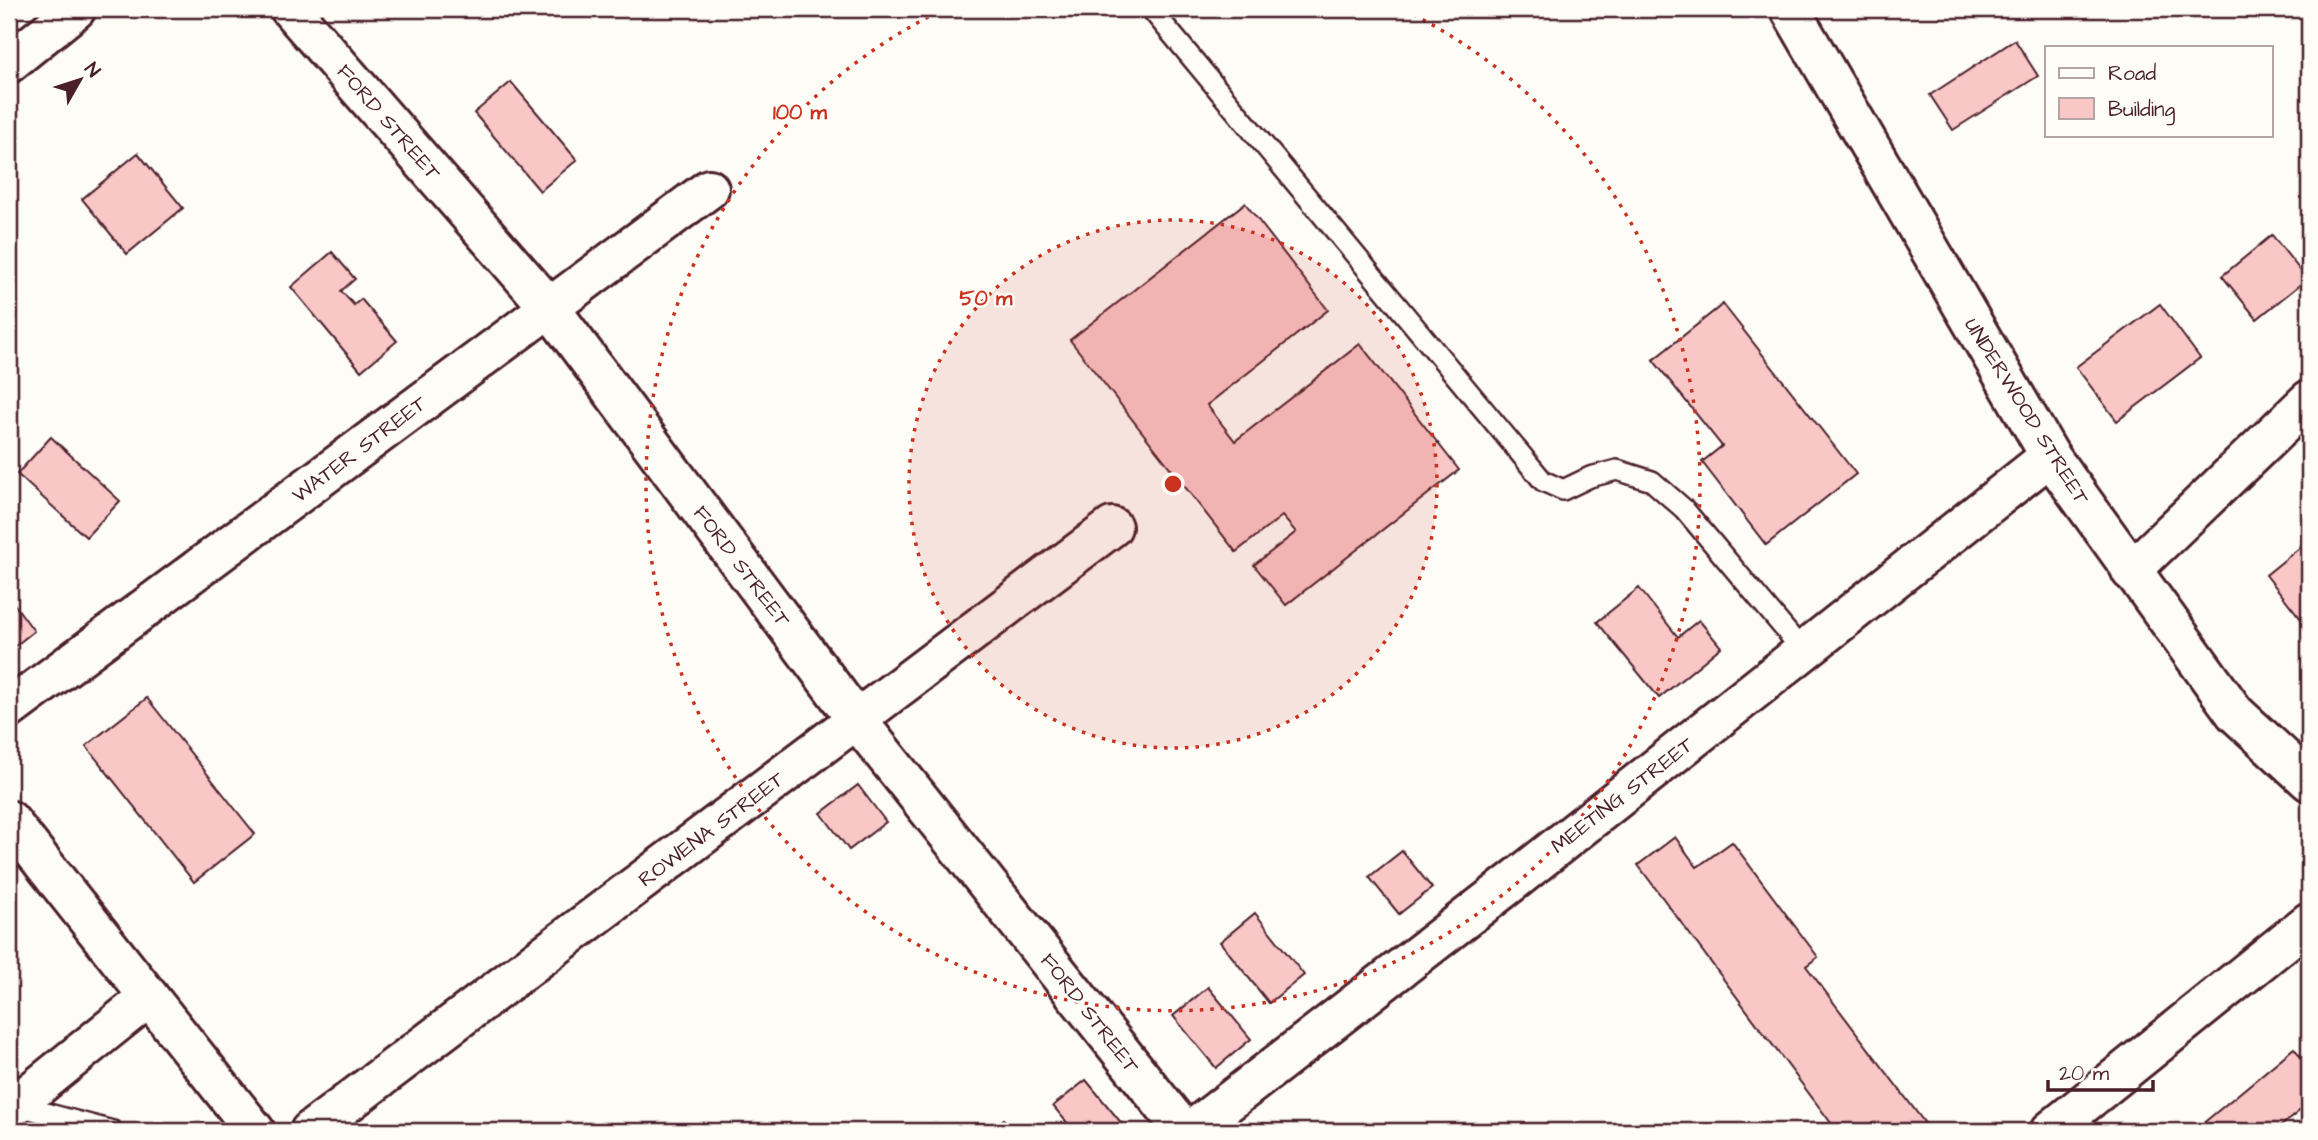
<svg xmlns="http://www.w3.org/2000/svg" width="2318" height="1140" font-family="'Architects Daughter',sans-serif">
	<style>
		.building { fill: #f8c7c6; stroke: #4a1f2b; stroke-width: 2 }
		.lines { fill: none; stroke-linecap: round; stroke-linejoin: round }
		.lane-casing { stroke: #4a1f2b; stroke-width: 24 }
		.street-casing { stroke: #4a1f2b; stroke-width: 44 }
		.secondary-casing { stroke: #4a1f2b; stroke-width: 44 }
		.lane { stroke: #fdfcf7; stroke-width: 19 }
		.street { stroke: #fdfcf7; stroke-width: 38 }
		.secondary { stroke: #fdfcf7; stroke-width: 38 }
		.ring { fill: none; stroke: #c8321e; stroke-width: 3.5; stroke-dasharray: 3.5 7 }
		.labels { text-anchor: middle; stroke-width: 5; stroke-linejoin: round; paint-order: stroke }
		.street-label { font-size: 21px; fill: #4a1f2b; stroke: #fdfcf7 }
		.centre { fill: #c8321e; stroke: #fdfcf7; stroke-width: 3.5 }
		.ring-label { font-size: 21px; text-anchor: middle; font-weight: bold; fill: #c8321e; stroke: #fdfcf7; stroke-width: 5; stroke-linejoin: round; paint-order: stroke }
	</style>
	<rect width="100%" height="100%" fill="#fdfcf7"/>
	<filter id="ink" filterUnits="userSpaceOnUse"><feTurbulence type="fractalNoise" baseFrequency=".0143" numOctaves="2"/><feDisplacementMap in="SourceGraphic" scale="14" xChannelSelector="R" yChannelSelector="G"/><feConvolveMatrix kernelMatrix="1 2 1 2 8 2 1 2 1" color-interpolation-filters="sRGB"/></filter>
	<g filter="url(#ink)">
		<g class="building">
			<path d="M 2015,40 L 2038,76 L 1953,130 L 1930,95 Z"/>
			<path d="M 511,82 L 577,160 L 540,191 L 474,113 Z"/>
			<path d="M 138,153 L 183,208 L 127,254 L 82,199 Z"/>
			<path d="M 1245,203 L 1328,310 L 1207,405 L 1235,441 L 1360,344 L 1459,470 L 1286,605 L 1254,565 L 1296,532 L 1282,516 L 1236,552 L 1070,340 Z"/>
			<path d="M 2272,235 L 2307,279 L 2257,319 L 2222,276 Z"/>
			<path d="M 332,252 L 355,279 L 341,291 L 354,305 L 361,299 L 397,341 L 361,371 L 291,287 Z"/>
			<path d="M 1723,304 L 1856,474 L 1766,545 L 1702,462 L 1722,446 L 1653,360 Z"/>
			<path d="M 2160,304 L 2200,358 L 2117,421 L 2076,367 Z"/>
			<path d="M 51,437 L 120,501 L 86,537 L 17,474 Z"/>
			<path d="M 2309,540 L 2309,620 L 2305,624 L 2266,575 Z"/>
			<path d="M 1639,588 L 1678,637 L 1699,620 L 1721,647 L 1659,698 L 1597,622 Z"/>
			<path d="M 9,597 L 34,631 L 9,651 Z"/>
			<path d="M 147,698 L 255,834 L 194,882 L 86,746 Z"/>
			<path d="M 858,785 L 886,822 L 849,850 L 821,813 Z"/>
			<path d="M 1675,837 L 1697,867 L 1732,842 L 1818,957 L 1806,966 L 1930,1130 L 1837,1131 L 1638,865 Z"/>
			<path d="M 1402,851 L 1432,888 L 1399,914 L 1369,877 Z"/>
			<path d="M 1255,913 L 1304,975 L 1269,1003 L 1220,942 Z"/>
			<path d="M 1208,987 L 1251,1039 L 1216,1068 L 1173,1016 Z"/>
			<path d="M 2294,1048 L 2309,1067 L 2309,1103 L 2275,1131 L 2196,1131 L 2195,1130 Z"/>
			<path d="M 1086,1080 L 1128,1131 L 1074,1131 L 1053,1106 Z"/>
			<path d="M 1004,1119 L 1013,1131 L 989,1131 Z"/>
		</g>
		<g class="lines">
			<defs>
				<g id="lane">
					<path d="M 1151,9 L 1543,481 L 1563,490 L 1590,477 L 1617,470 L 1652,481 L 1684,509 L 1803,651"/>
					<path d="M 15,1105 L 113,1131"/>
				</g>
				<g id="street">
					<path d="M 290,9 L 550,308 L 856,719 L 1184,1131"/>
					<path d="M 9,63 L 76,9"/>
					<path d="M 2131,571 L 2309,400"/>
					<path d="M 9,709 L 709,189"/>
					<path d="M 9,1110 L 149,997"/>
					<path d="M 310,1131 L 1112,527"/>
					<path d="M 1191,1131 L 1516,879 L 2050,456"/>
					<path d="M 2050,1131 L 2309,922"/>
				</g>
				<g id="secondary">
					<path d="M 1790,9 L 2050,456 L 2235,713 L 2309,781"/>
					<path d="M 9,820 L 255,1131"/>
				</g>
			</defs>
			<use href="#lane" class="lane-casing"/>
			<use href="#street" class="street-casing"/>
			<use href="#secondary" class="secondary-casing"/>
			<use href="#lane" class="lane"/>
			<use href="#street" class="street"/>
			<use href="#secondary" class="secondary"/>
		</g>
	</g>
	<circle cx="1173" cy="484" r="264" fill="#c8321e" fill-opacity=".12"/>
	<g class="ring">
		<circle cx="1173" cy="484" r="264"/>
		<path d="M1404 10A527 527 0 1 1 942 10"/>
	</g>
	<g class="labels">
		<g class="street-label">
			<text transform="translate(389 122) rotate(49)" y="7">FORD STREET</text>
			<text transform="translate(2027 411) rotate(58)" y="7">UNDERWOOD STREET</text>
			<text transform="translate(359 449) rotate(-37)" y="7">WATER STREET</text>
			<text transform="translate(742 566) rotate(53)" y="7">FORD STREET</text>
			<text transform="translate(1622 795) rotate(-38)" y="7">MEETING STREET</text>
			<text transform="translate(711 829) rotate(-37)" y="7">ROWENA STREET</text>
			<text transform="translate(1090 1013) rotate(52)" y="7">FORD STREET</text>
		</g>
	</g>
	<circle cx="1173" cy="484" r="10" class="centre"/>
	<g class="ring-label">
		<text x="800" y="119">100 m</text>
		<text x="986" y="305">50 m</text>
	</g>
	<rect width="2318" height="1140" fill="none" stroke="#fdfcf7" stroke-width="35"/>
	<rect x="18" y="18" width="2283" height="1105" fill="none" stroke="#4a1f2b" stroke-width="2.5" filter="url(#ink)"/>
	<rect x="2045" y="46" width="228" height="91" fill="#fdfcf7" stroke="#b5a4a5" stroke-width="2"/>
	<rect x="2059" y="68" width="35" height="10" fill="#fdfcf7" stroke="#b5a4a5" stroke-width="2"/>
	<text x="2108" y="80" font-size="21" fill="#4a1f2b">Road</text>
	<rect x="2059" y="98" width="35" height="21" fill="#f8c7c6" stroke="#b5a4a5" stroke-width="2"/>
	<text x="2108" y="116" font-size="21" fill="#4a1f2b">Building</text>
	<g transform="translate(80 80) rotate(51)" stroke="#fdfcf7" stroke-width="5" paint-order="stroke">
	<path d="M0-5L12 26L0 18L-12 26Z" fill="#4a1f2b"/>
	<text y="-10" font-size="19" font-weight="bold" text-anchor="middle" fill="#4a1f2b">N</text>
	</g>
	<path d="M2048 1080v10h105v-10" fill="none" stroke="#4a1f2b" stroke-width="3.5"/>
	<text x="2059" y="1080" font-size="21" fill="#4a1f2b" stroke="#fdfcf7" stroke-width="5" paint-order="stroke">20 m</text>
</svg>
